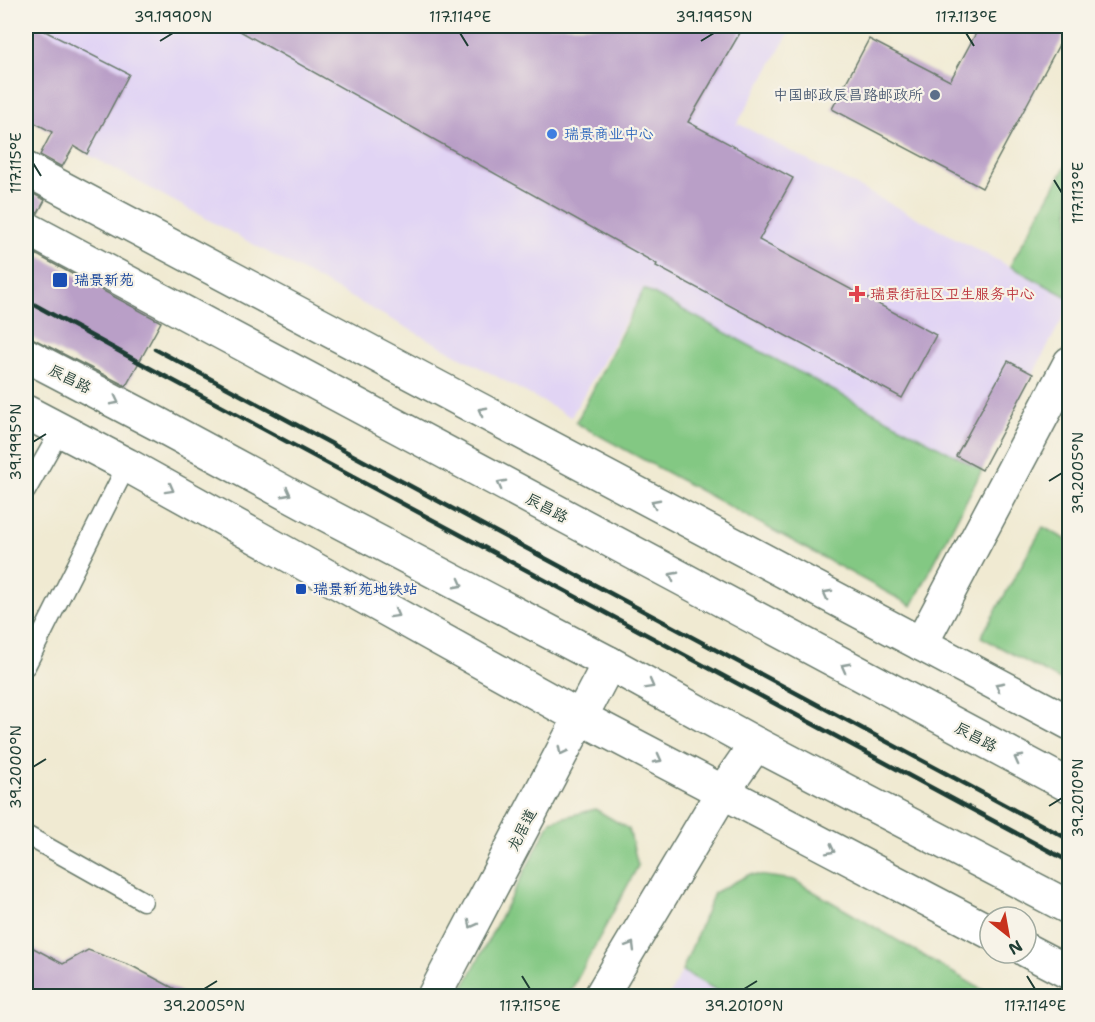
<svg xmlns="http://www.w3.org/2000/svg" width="1095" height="1022" font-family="'Shantell Sans','LXGW WenKai TC',sans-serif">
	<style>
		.built { fill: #e1d4f4 }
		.green { fill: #83c883; stroke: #51825c; stroke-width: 1.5 }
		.building { fill: #b99fc7 }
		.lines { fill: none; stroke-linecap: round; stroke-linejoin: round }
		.service-casing { stroke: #687a6b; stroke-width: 21 }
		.minor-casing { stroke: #687a6b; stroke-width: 36 }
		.primary-casing { stroke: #687a6b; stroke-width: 36 }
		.service { stroke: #fff; stroke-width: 18 }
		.minor { stroke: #fff; stroke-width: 33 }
		.primary { stroke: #fff; stroke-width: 33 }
		.rail { stroke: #1f3d34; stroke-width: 4.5 }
		.oneway { stroke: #8f9e9a }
		.ticks { fill: none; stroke: #1f3d34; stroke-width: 2 }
		.service-dot { fill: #5c6f8a; stroke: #f7f3e8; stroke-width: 2 }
		.shop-dot { fill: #3f7fe0; stroke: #f7f3e8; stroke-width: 2 }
		.transit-dot { fill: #1a4fb4; stroke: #f7f3e8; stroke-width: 2 }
		.health-dot { fill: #e0444e; stroke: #f7f3e8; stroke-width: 2 }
		.labels { text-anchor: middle; stroke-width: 4.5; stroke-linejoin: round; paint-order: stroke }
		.service-label { font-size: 15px; fill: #4e5e75; stroke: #f7f3e8; text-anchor: end }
		.shop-label { font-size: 15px; fill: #366cbe; stroke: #f7f3e8; text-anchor: start }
		.transit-label { font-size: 15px; fill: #164399; stroke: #f7f3e8; text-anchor: start }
		.health-label { font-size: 15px; fill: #be3a42; stroke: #f7f3e8; text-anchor: start }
		.street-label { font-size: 15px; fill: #1f3d34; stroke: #f7f3e8 }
		.neatline { fill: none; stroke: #1f3d34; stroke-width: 2 }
		.ticks-label { font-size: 15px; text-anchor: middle; fill: #1f3d34 }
	</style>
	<rect width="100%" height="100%" fill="#f7f3e8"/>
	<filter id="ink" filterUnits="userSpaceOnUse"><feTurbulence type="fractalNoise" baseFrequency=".0167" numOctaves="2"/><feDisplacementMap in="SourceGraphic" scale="12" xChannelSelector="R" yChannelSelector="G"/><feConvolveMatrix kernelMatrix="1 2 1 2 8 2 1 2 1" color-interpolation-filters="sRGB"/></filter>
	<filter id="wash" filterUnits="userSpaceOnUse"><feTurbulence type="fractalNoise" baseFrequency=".008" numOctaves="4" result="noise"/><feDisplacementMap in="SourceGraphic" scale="24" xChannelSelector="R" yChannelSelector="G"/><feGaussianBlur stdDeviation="1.35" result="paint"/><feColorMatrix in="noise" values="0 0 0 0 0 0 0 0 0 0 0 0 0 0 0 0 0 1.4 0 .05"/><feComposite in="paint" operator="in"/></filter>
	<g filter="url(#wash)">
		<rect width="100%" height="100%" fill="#f0ead2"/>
		<g class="built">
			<path d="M 35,26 L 793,26 L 736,126 L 739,124 L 1069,298 L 1069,306 L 982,470 L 644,289 L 571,417 L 87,154 L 129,74 Z"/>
			<path d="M 682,971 L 727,996 L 669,996 Z"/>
		</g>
		<g class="green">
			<path d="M 1069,160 L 1069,298 L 1010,266 Z"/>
			<path d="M 644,289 L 982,470 L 912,606 L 576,423 Z"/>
			<path d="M 1043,527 L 1069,541 L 1069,685 L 981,637 Z"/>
			<path d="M 595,809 L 629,829 L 638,866 L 568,996 L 459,996 L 551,821 Z"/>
			<path d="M 750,874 L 794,880 L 993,996 L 727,996 L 682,971 L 714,893 Z"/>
		</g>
		<g id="blocks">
			<g class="building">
				<path d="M 26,26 L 35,26 L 129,74 L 87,154 L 74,146 L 62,167 L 40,155 L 52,132 L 26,118 Z"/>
				<path d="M 231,26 L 744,26 L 688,122 L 793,178 L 759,240 L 936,335 L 902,398 L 656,266 L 657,264 Z"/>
				<path d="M 980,26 L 1069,26 L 982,188 L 832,109 L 869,39 L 950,81 Z"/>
				<path d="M 26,190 L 45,200 L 38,213 L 26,209 Z"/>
				<path d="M 26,249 L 161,322 L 126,386 L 26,335 Z"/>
				<path d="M 1008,361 L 1033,374 L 982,470 L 956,456 Z"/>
				<path d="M 26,944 L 63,964 L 88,950 L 132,966 L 188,996 L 26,996 Z"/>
			</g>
		</g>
	</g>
	<g filter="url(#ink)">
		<use href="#blocks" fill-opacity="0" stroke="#687a6b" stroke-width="1.5"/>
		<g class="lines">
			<defs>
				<g id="service">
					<path d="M 26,491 L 60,431"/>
					<path d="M 26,666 L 127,465"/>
					<path d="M 26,835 L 143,901"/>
				</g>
				<g id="minor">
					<path d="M 921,644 L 1070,363"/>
					<path d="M 434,996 L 609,663"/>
					<path d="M 601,996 L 722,793 L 756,744"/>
				</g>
				<g id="primary">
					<path d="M 26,169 L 1070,723"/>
					<path d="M 26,228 L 1070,786"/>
					<path d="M 26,355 L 158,424 L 306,504 L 609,663 L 756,744 L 1070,908"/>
					<path d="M 26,412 L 127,465 L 580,717 L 990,932"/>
					<path d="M 1026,950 L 1070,973"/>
				</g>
			</defs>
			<use href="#service" class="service-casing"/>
			<use href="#minor" class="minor-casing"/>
			<use href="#primary" class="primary-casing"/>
			<use href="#service" class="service"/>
			<use href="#minor" class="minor"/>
			<use href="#primary" class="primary"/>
			<g class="rail">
				<path d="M 26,300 L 146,366 L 1070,862"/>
				<path d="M 155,349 L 1070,840"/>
			</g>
		</g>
		<defs><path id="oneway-chevron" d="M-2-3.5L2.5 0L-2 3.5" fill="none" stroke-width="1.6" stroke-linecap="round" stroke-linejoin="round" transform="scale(1.5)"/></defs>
		<g class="oneway">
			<use href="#oneway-chevron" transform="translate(115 401) rotate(27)"/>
			<use href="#oneway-chevron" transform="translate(482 411) rotate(-152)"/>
			<use href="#oneway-chevron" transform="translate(501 484) rotate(-152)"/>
			<use href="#oneway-chevron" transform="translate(170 489) rotate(29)"/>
			<use href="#oneway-chevron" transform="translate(287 493) rotate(28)"/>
			<use href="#oneway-chevron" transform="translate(655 503) rotate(-152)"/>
			<use href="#oneway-chevron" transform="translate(673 576) rotate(-152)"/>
			<use href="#oneway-chevron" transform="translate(459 584) rotate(28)"/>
			<use href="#oneway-chevron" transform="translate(827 594) rotate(-152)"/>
			<use href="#oneway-chevron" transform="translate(395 614) rotate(29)"/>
			<use href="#oneway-chevron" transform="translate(845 667) rotate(-152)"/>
			<use href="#oneway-chevron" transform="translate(650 685) rotate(29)"/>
			<use href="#oneway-chevron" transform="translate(999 686) rotate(-152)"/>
			<use href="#oneway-chevron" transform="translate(562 751) rotate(117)"/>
			<use href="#oneway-chevron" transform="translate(658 759) rotate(28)"/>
			<use href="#oneway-chevron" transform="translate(1018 759) rotate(-152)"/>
			<use href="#oneway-chevron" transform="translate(831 850) rotate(27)"/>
			<use href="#oneway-chevron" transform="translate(472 924) rotate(118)"/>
			<use href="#oneway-chevron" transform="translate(631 946) rotate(-59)"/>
		</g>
	</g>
	<path class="ticks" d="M 460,33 L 468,46M 966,33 L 974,46M 160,41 L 173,33M 701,41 L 714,33M 33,163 L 41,176M 1054,180 L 1062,193M 33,442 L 46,434M 1049,481 L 1062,473M 33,767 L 46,759M 1049,806 L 1062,798M 522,976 L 530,989M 1027,976 L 1035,989M 204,989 L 217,981M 744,989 L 757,981"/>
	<circle class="service-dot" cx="935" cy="95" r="6"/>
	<circle class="shop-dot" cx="552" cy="134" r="6"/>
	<g class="transit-dot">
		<rect x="52" y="272" width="16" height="16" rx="3"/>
		<rect x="295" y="583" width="12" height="12" rx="3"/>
	</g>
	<path class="health-dot" d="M854 285h6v6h6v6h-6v6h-6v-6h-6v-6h6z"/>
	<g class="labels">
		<g class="service-label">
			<text x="923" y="100">中国邮政辰昌路邮政所</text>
		</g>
		<g class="shop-label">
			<text x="564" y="139">瑞景商业中心</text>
		</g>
		<g class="transit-label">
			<text x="74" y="285">瑞景新苑</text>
			<text x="313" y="594">瑞景新苑地铁站</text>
		</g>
		<g class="health-label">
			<text x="870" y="299">瑞景街社区卫生服务中心</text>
		</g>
		<g class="street-label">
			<text transform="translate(70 379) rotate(27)" y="5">辰昌路</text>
			<text transform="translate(547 508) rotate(28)" y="5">辰昌路</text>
			<text transform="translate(976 737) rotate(28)" y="5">辰昌路</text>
			<text transform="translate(522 830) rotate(-63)" y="5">龙居道</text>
		</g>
	</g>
	<rect width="1095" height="1022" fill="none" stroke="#f7f3e8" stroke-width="66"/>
	<g transform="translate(1008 935) rotate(149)"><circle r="28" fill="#f7f3e8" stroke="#a1aaa0" stroke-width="1.5"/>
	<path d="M0-4.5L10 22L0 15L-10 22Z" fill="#c8321e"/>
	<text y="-9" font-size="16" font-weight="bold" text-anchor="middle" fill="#1f3d34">N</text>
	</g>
	<rect x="33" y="33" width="1029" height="956" class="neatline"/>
	<g class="ticks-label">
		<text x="173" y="22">39.1990°N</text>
		<text x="460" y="22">117.114°E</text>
		<text x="714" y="22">39.1995°N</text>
		<text x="966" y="22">117.113°E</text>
		<text transform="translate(16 163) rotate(-90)" y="5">117.115°E</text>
		<text transform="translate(1078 193) rotate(-90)" y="5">117.113°E</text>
		<text transform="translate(16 442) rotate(-90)" y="5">39.1995°N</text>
		<text transform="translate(1078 473) rotate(-90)" y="5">39.2005°N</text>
		<text transform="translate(16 767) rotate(-90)" y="5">39.2000°N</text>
		<text transform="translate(1078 798) rotate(-90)" y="5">39.2010°N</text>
		<text x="204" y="1011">39.2005°N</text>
		<text x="530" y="1011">117.115°E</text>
		<text x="744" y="1011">39.2010°N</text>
		<text x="1035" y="1011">117.114°E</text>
	</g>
</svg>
